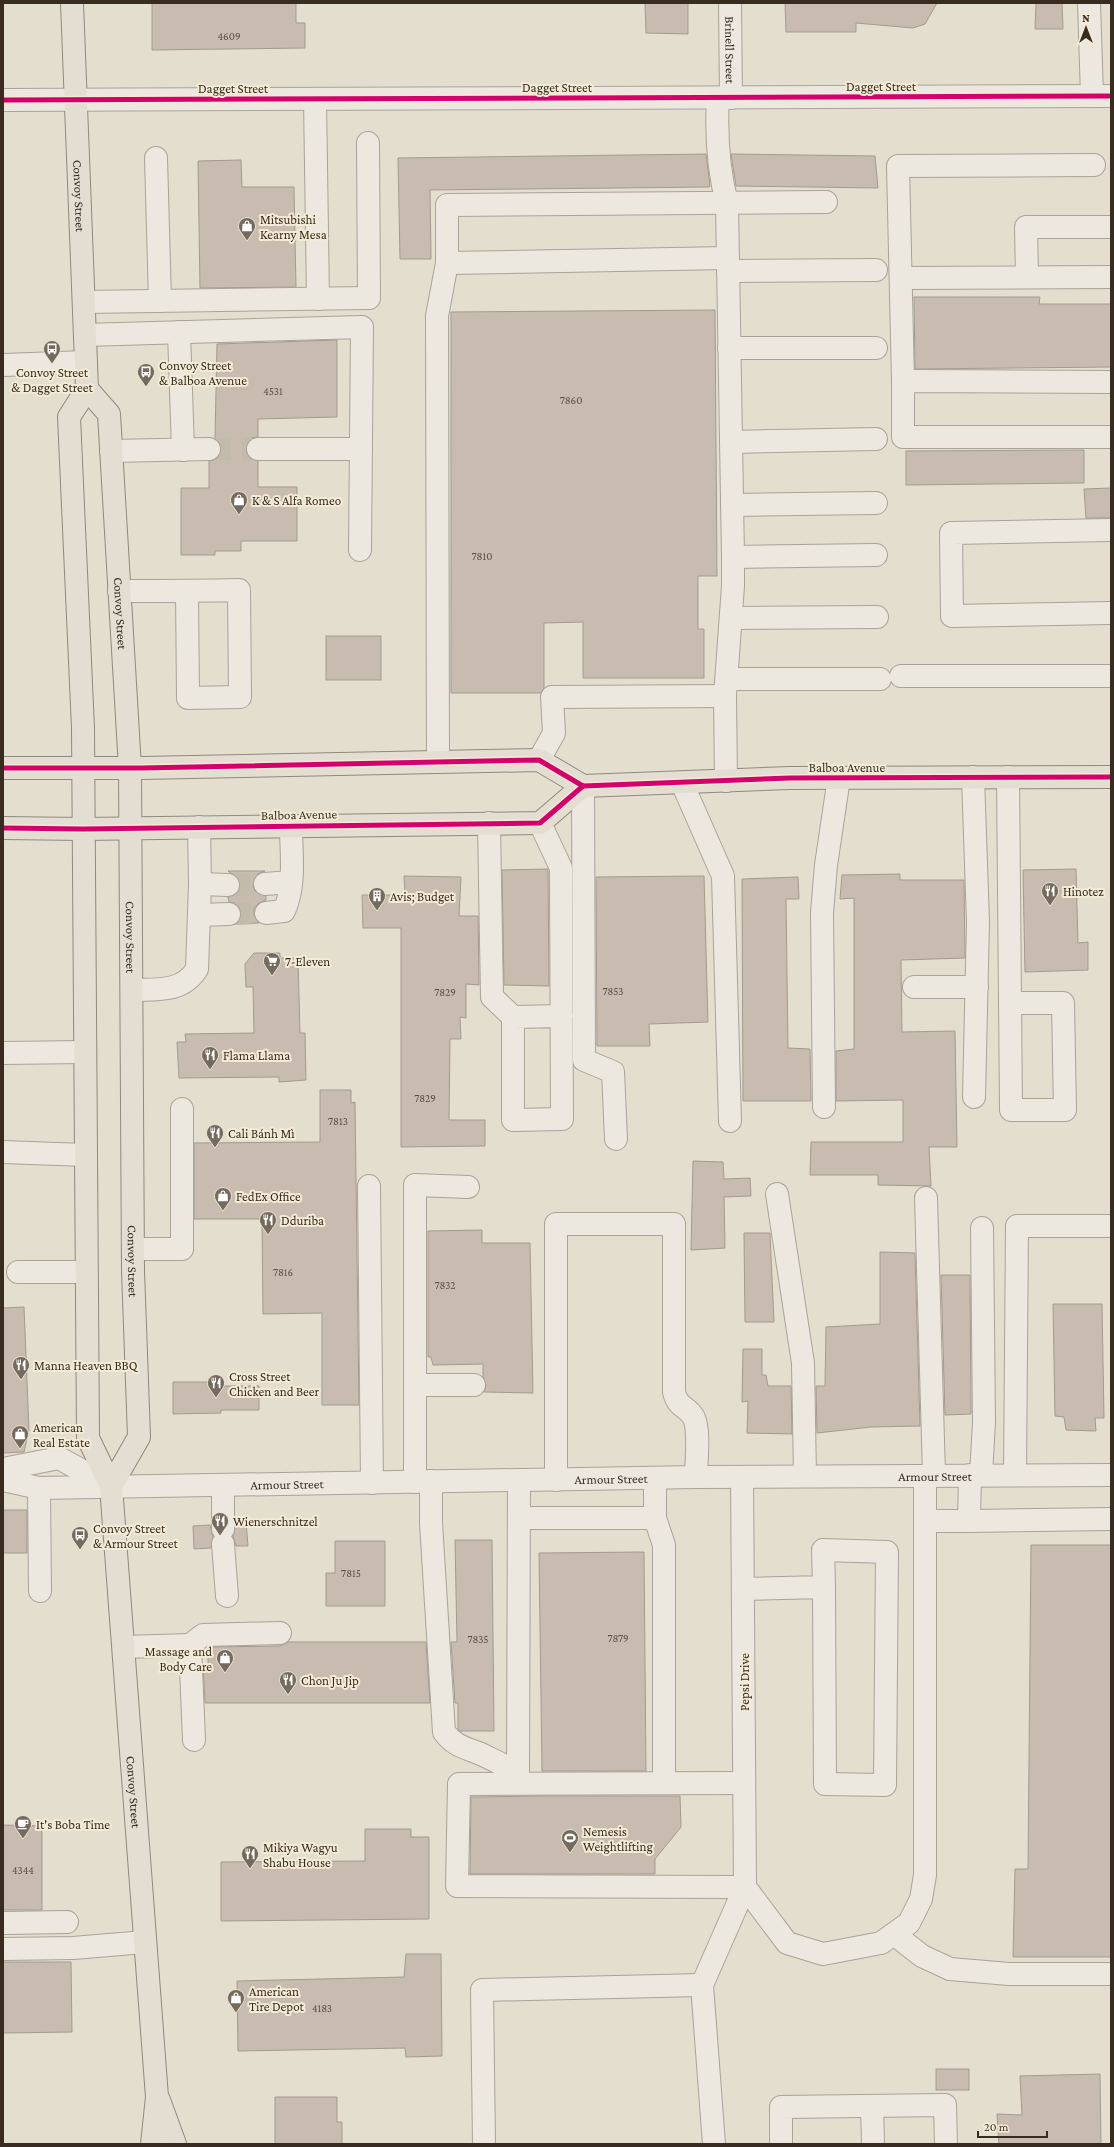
<svg xmlns="http://www.w3.org/2000/svg" width="1114" height="2147" font-family="'Crimson Pro',serif">
	<style>
		.building { fill: #c7bcaf; stroke: #a49a8e }
		.lines { fill: none; stroke-linecap: round; stroke-linejoin: round }
		.minor-tunnel { stroke: #c2baab; stroke-width: 22; stroke-dasharray: 22 11; stroke-linecap: butt }
		.minor-casing { stroke: #a9a398; stroke-width: 24 }
		.major-casing { stroke: #8f897e; stroke-width: 24 }
		.minor { stroke: #ece8e0; stroke-width: 22 }
		.major { stroke: #e3ded1; stroke-width: 22 }
		.cycleway-casing { stroke: #f4ebd6; stroke-width: 8 }
		.cycleway { stroke: #d6006c; stroke-width: 5 }
		.labels { text-anchor: middle; stroke-width: 4; stroke-linejoin: round; paint-order: stroke }
		.number-label { font-size: 11px; fill: #5c5044 }
		.street-label { font-size: 13px; fill: #382c20; stroke: #f4ebd6 }
		.poi-label { font-size: 13px; fill: #382c20; stroke: #f4ebd6; text-anchor: start }
	</style>
	<rect width="100%" height="100%" fill="#e4dece"/>
	<g class="building">
		<path d="M 152,3 L 296,3 L 296,23 L 305,23 L 305,48 L 152,50 Z"/>
		<path d="M 645,3 L 688,3 L 688,34 L 646,33 Z"/>
		<path d="M 785,3 L 937,3 L 925,24 L 913,28 L 856,23 L 856,32 L 786,32 Z"/>
		<path d="M 1036,3 L 1062,3 L 1063,29 L 1035,29 Z"/>
		<path d="M 706,154 L 710,186 L 709,187 L 430,190 L 431,259 L 400,259 L 398,158 Z"/>
		<path d="M 731,154 L 875,156 L 878,188 L 736,186 Z"/>
		<path d="M 241,160 L 242,187 L 294,187 L 296,287 L 200,288 L 198,161 Z"/>
		<path d="M 914,297 L 1040,297 L 1039,304 L 1111,304 L 1111,367 L 915,369 Z"/>
		<path d="M 715,310 L 717,576 L 698,576 L 698,629 L 704,629 L 704,678 L 583,678 L 583,622 L 544,623 L 544,688 L 541,693 L 451,693 L 451,312 Z"/>
		<path d="M 337,340 L 337,417 L 258,419 L 258,437 L 251,438 L 246,449 L 247,456 L 258,461 L 258,487 L 297,487 L 297,541 L 241,541 L 241,551 L 215,551 L 215,555 L 181,555 L 181,488 L 209,488 L 209,461 L 216,459 L 221,449 L 220,443 L 215,438 L 217,344 Z"/>
		<path d="M 1084,450 L 1084,483 L 906,485 L 906,451 Z"/>
		<path d="M 1111,488 L 1111,518 L 1086,518 L 1084,489 Z"/>
		<rect x="326" y="636" width="55" height="44"/>
		<path d="M 548,869 L 549,986 L 504,985 L 502,870 Z"/>
		<path d="M 1076,869 L 1078,943 L 1088,942 L 1088,970 L 1025,972 L 1023,870 Z"/>
		<path d="M 228,871 L 265,871 L 258,874 L 253,885 L 255,891 L 266,896 L 266,900 L 259,903 L 254,908 L 254,915 L 259,923 L 237,924 L 241,914 L 240,908 L 235,903 L 229,902 L 228,897 L 238,892 L 240,885 L 239,879 Z"/>
		<path d="M 900,874 L 900,880 L 964,880 L 965,958 L 901,960 L 902,1032 L 955,1031 L 957,1147 L 929,1147 L 931,1186 L 878,1185 L 878,1175 L 810,1175 L 811,1142 L 903,1142 L 903,1100 L 836,1101 L 836,1051 L 854,1049 L 854,898 L 840,899 L 842,875 Z"/>
		<path d="M 404,876 L 461,877 L 459,916 L 478,916 L 479,985 L 466,984 L 466,1018 L 460,1017 L 461,1039 L 450,1039 L 449,1120 L 485,1120 L 485,1146 L 401,1147 L 401,928 L 363,928 L 362,895 L 405,895 Z"/>
		<path d="M 704,876 L 708,1022 L 649,1024 L 650,1046 L 597,1046 L 596,877 Z"/>
		<path d="M 798,877 L 799,899 L 786,899 L 788,1048 L 810,1049 L 811,1101 L 743,1101 L 742,879 Z"/>
		<path d="M 254,953 L 280,953 L 280,958 L 298,958 L 300,1033 L 305,1033 L 306,1080 L 279,1082 L 279,1077 L 179,1078 L 177,1042 L 186,1042 L 185,1034 L 254,1033 L 253,987 L 246,987 L 245,964 Z"/>
		<path d="M 320,1090 L 351,1090 L 351,1103 L 355,1102 L 359,1405 L 322,1405 L 322,1313 L 263,1314 L 262,1219 L 194,1219 L 194,1143 L 320,1142 Z"/>
		<path d="M 693,1161 L 723,1162 L 724,1179 L 750,1178 L 751,1196 L 724,1197 L 725,1248 L 691,1250 Z"/>
		<path d="M 482,1230 L 482,1243 L 530,1243 L 533,1393 L 484,1392 L 486,1385 L 483,1377 L 483,1364 L 433,1365 L 431,1357 L 428,1357 L 428,1231 Z"/>
		<path d="M 744,1233 L 770,1233 L 774,1322 L 745,1322 Z"/>
		<path d="M 880,1252 L 915,1253 L 920,1426 L 871,1427 L 817,1433 L 816,1386 L 825,1386 L 826,1327 L 880,1324 Z"/>
		<path d="M 941,1275 L 970,1275 L 971,1414 L 945,1415 Z"/>
		<path d="M 1053,1304 L 1102,1304 L 1104,1418 L 1095,1418 L 1096,1431 L 1066,1430 L 1064,1417 L 1055,1416 Z"/>
		<path d="M 24,1307 L 29,1430 L 24,1452 L 3,1453 L 3,1308 Z"/>
		<path d="M 743,1349 L 762,1349 L 762,1375 L 766,1375 L 768,1386 L 791,1386 L 792,1434 L 747,1433 L 748,1401 L 742,1402 Z"/>
		<path d="M 173,1382 L 221,1382 L 221,1386 L 259,1386 L 259,1410 L 221,1410 L 221,1413 L 173,1414 Z"/>
		<rect x="3" y="1510" width="24" height="43"/>
		<path d="M 246,1522 L 248,1546 L 236,1546 L 233,1536 L 236,1523 Z"/>
		<path d="M 210,1525 L 213,1537 L 211,1548 L 194,1549 L 193,1526 Z"/>
		<path d="M 455,1540 L 492,1540 L 494,1731 L 460,1731 L 458,1729 L 458,1703 L 455,1703 L 451,1642 L 457,1642 Z"/>
		<path d="M 335,1541 L 385,1541 L 385,1606 L 326,1606 L 326,1573 L 335,1573 Z"/>
		<path d="M 1031,1545 L 1111,1545 L 1111,1957 L 1013,1957 L 1015,1869 L 1028,1869 Z"/>
		<path d="M 644,1552 L 646,1771 L 542,1771 L 539,1553 Z"/>
		<path d="M 288,1642 L 426,1642 L 430,1703 L 205,1703 L 203,1665 L 208,1665 L 208,1647 L 280,1646 Z"/>
		<path d="M 542,1796 L 680,1796 L 681,1827 L 655,1859 L 655,1874 L 470,1874 L 471,1797 Z"/>
		<path d="M 3,1825 L 42,1826 L 42,1910 L 3,1910 Z"/>
		<path d="M 365,1829 L 411,1829 L 411,1837 L 429,1837 L 429,1919 L 221,1921 L 221,1862 L 365,1861 Z"/>
		<path d="M 406,1954 L 441,1954 L 442,2056 L 406,2057 L 405,2048 L 238,2051 L 237,1981 L 404,1977 Z"/>
		<path d="M 3,1962 L 71,1962 L 72,2032 L 3,2033 Z"/>
		<rect x="936" y="2069" width="33" height="21"/>
		<path d="M 1100,2074 L 1101,2144 L 999,2144 L 997,2114 L 1022,2115 L 1020,2076 Z"/>
		<path d="M 275,2097 L 337,2097 L 337,2122 L 342,2122 L 342,2144 L 275,2144 Z"/>
	</g>
	<g class="lines">
		<g class="minor-tunnel">
			<path d="M 209,449 L 258,449"/>
			<path d="M 228,885 L 265,884"/>
			<path d="M 229,914 L 266,913"/>
		</g>
		<defs>
			<g id="minor">
				<path id="s1" d="M 730,3 L 731,98"/>
				<path d="M 1089,3 L 1092,96"/>
				<path d="M 718,98 C 716,133 718,169 727,203 L 733,557 L 733,586 L 725,696 L 726,781"/>
				<path d="M 315,99 L 318,299"/>
				<path d="M 3,100 L 1111,96"/>
				<path d="M 156,158 L 160,301"/>
				<path d="M 728,258 L 447,263 L 447,205 L 826,202"/>
				<path d="M 728,271 L 876,270"/>
				<path d="M 1027,277 L 1026,227 L 1111,227"/>
				<path d="M 901,278 L 1111,277"/>
				<path d="M 84,302 L 369,298 L 368,143"/>
				<path d="M 179,332 L 183,450"/>
				<path d="M 85,335 L 362,327 L 360,550"/>
				<path d="M 729,348 L 876,348"/>
				<path d="M 3,365 L 86,362"/>
				<path d="M 903,381 L 898,166 L 1094,165"/>
				<path d="M 1111,382 L 903,381 L 903,437 L 1111,437"/>
				<path d="M 731,442 L 876,439"/>
				<path d="M 258,449 L 361,449"/>
				<path d="M 111,451 L 209,449"/>
				<path d="M 732,505 L 876,503"/>
				<path d="M 1111,530 L 951,533 L 952,616 L 1111,613"/>
				<path d="M 733,557 L 876,555"/>
				<path d="M 119,591 C 159,591 199,591 239,590 L 240,697 L 188,698 L 187,591"/>
				<path d="M 731,618 L 877,617"/>
				<path d="M 901,676 L 1111,676"/>
				<path d="M 727,679 L 880,679"/>
				<path d="M 539,760 L 554,733 L 552,697 L 725,696"/>
				<path d="M 438,762 L 437,316 L 447,263"/>
				<path d="M 973,777 L 978,922 L 974,1097"/>
				<path d="M 1008,777 L 1011,1110 L 1065,1110 L 1063,1003 L 1010,1003"/>
				<path d="M 682,783 L 723,876 L 730,1121"/>
				<path d="M 583,786 L 584,1060 L 613,1072 L 616,1139"/>
				<path d="M 489,823 L 492,997 L 513,1017"/>
				<path d="M 540,823 L 561,868 L 562,1119 L 513,1120 L 513,1017 L 562,1016"/>
				<path d="M 200,884 L 228,885"/>
				<path d="M 265,884 L 291,882"/>
				<path d="M 266,913 L 284,911 C 296,885 291,853 291,825"/>
				<path d="M 199,915 L 229,914"/>
				<path d="M 914,987 L 977,987"/>
				<path d="M 132,990 C 157,989 182,993 197,969 L 200,884 L 199,827"/>
				<path d="M 3,1053 L 85,1052"/>
				<path d="M 824,1107 L 822,913 L 826,865 L 839,778"/>
				<path d="M 3,1152 L 85,1155"/>
				<path d="M 369,1186 L 372,1483"/>
				<path d="M 777,1194 L 803,1363 L 805,1476"/>
				<path d="M 926,1198 L 934,1475"/>
				<path d="M 134,1249 L 182,1249 L 182,1109"/>
				<path d="M 18,1272 L 86,1272"/>
				<path d="M 415,1385 L 415,1185 L 468,1187"/>
				<path d="M 3,1469 L 59,1458 L 110,1486"/>
				<path d="M 981,1475 L 984,1422 L 982,1228"/>
				<path d="M 1015,1475 L 1017,1226 L 1111,1226"/>
				<path d="M 655,1478 L 655,1518 L 664,1545 L 664,1771"/>
				<path id="s2" d="M 3,1480 L 39,1488 L 696,1477 L 1111,1475"/>
				<path d="M 556,1480 L 556,1224 L 674,1224 L 674,1392 C 678,1409 688,1406 694,1418 C 700,1432 696,1462 696,1477"/>
				<path d="M 431,1481 L 431,1523 L 444,1732 C 454,1746 466,1748 481,1754 C 493,1760 506,1766 518,1773 L 519,1480"/>
				<path d="M 415,1482 L 415,1385 L 474,1385"/>
				<path d="M 39,1488 L 40,1591"/>
				<path d="M 519,1518 L 655,1518"/>
				<path d="M 925,1521 L 969,1521 L 970,1475"/>
				<path d="M 969,1521 L 1111,1519"/>
				<path d="M 223,1529 L 223,1485"/>
				<path d="M 223,1544 L 227,1596"/>
				<path d="M 743,1589 L 824,1587 L 823,1550 L 887,1552 L 885,1785 L 825,1784 L 824,1587"/>
				<path d="M 190,1645 L 203,1635 L 280,1633"/>
				<path d="M 124,1647 L 190,1645 L 194,1740"/>
				<path d="M 744,1783 L 459,1784 L 457,1886 L 745,1887"/>
				<path d="M 745,1887 L 787,1943 L 823,1954 L 881,1943 L 909,1923 L 921,1899 L 925,1875 L 925,1476"/>
				<path d="M 3,1923 L 67,1922"/>
				<path d="M 894,1934 L 922,1956 L 950,1969 L 1009,1974 L 1111,1974"/>
				<path d="M 3,1949 L 73,1948 L 145,1942"/>
				<path d="M 872,2106 L 873,2144"/>
				<path d="M 484,2144 L 482,1990 L 702,1985"/>
				<path d="M 714,2144 L 702,1985 L 745,1887 L 742,1477"/>
				<path d="M 781,2144 L 781,2107 L 945,2105 L 946,2144"/>
			</g>
			<g id="major">
				<path id="s3" d="M 72,3 L 87,389 L 69,417 L 83,728 L 88,1438 L 111,1486 L 157,2097 L 152,2144"/>
				<path id="s4" d="M 87,389 L 109,414 L 130,768 L 133,1271 L 139,1437 L 111,1486"/>
				<path d="M 3,768 L 141,768 L 539,760 L 583,786 L 790,778 L 1111,777"/>
				<path d="M 3,828 L 83,829 L 540,823 L 583,786"/>
				<path d="M 159,2100 L 175,2144"/>
			</g>
		</defs>
		<use href="#minor" class="minor-casing"/>
		<use href="#major" class="major-casing"/>
		<use href="#minor" class="minor"/>
		<use href="#major" class="major"/>
		<defs>
			<g id="cycleway">
				<path d="M 3,100 L 1111,96"/>
				<path d="M 3,768 L 141,768 L 539,760 L 583,786 L 790,778 L 1111,777"/>
				<path d="M 3,828 L 83,829 L 540,823 L 583,786"/>
			</g>
		</defs>
		<use href="#cycleway" class="cycleway-casing"/>
		<use href="#cycleway" class="cycleway"/>
	</g>
	<defs>
		<symbol id="shop-pin" viewBox="-11 -11 22 30"><path d="M0 17L-7.5 6A9.5 9.5 0 1 1 7.5 6Z" fill="#746a5d" stroke="#f4ebd6"/><path d="M-5-2.5h2.3a2.7 3.5 0 0 1 5.4 0H5L5.5 6h-11ZM-1.5-2.5h3a1.5 2.3 0 0 0-3 0Z" fill="#fff"/></symbol>
		<symbol id="bus-pin" viewBox="-11 -11 22 30"><path d="M0 17L-7.5 6A9.5 9.5 0 1 1 7.5 6Z" fill="#746a5d" stroke="#f4ebd6"/><path d="M-5-6H5V4H4V6H2V4H-2V6H-4V4H-5ZM-3.5-4V0h7V-4ZM-3.5 1.2v1.5H-2V1.2ZM2 1.2v1.5H3.5V1.2Z" fill="#fff"/></symbol>
		<symbol id="restaurant-pin" viewBox="-11 -11 22 30"><path d="M0 17L-7.5 6A9.5 9.5 0 1 1 7.5 6Z" fill="#746a5d" stroke="#f4ebd6"/><path d="M-5-6h1v4h1v-4h1v4h1v-4h1v5L-1.5 .5V6h-2V.5L-5-1ZM5-6V6H3V1.5H1.5Q1.5-4 5-6Z" fill="#fff"/></symbol>
		<symbol id="building-pin" viewBox="-11 -11 22 30"><path d="M0 17L-7.5 6A9.5 9.5 0 1 1 7.5 6Z" fill="#746a5d" stroke="#f4ebd6"/><path d="M-4-6H4V6H1V3H-1V6H-4ZM-2.5-4.3h1.7v1.8h-1.7ZM.8-4.3h1.7v1.8H.8ZM-2.5-1h1.7V.8h-1.7ZM.8-1h1.7V.8H.8Z" fill="#fff"/></symbol>
		<symbol id="supermarket-pin" viewBox="-11 -11 22 30"><path d="M0 17L-7.5 6A9.5 9.5 0 1 1 7.5 6Z" fill="#746a5d" stroke="#f4ebd6"/><path d="M-6-5.5h2.5l.6 2H6L4.5 2H-2.5L-4.4-4H-6ZM-1.5 3.2a1.3 1.3 0 1 0 .1 0ZM3 3.2a1.3 1.3 0 1 0 .1 0Z" fill="#fff"/></symbol>
		<symbol id="cafe-pin" viewBox="-11 -11 22 30"><path d="M0 17L-7.5 6A9.5 9.5 0 1 1 7.5 6Z" fill="#746a5d" stroke="#f4ebd6"/><path d="M-5.5-4.5H6V0H3Q3 3.5 0 3.5H-2.5Q-5.5 3.5-5.5 0ZM3-3.2v2h1.7v-2ZM-6 4.5H4V6H-6Z" fill="#fff"/></symbol>
		<symbol id="stadium-pin" viewBox="-11 -11 22 30"><path d="M0 17L-7.5 6A9.5 9.5 0 1 1 7.5 6Z" fill="#746a5d" stroke="#f4ebd6"/><path d="M0-5a6.5 5 0 1 0 0 10a6.5 5 0 1 0 0-10ZM-3.5-1.8h7v3.6h-7Z" fill="#fff"/></symbol>
	</defs>
	<g fill-rule="evenodd">
		<use href="#shop-pin" x="237" y="216" width="20" height="27"/>
		<use href="#bus-pin" x="42" y="339" width="20" height="27"/>
		<use href="#bus-pin" x="136" y="362" width="20" height="27"/>
		<use href="#shop-pin" x="229" y="490" width="20" height="27"/>
		<use href="#restaurant-pin" x="1040" y="881" width="20" height="27"/>
		<use href="#building-pin" x="367" y="886" width="20" height="27"/>
		<use href="#supermarket-pin" x="262" y="951" width="20" height="27"/>
		<use href="#restaurant-pin" x="200" y="1045" width="20" height="27"/>
		<use href="#restaurant-pin" x="205" y="1123" width="20" height="27"/>
		<use href="#shop-pin" x="213" y="1186" width="20" height="27"/>
		<use href="#restaurant-pin" x="258" y="1210" width="20" height="27"/>
		<use href="#restaurant-pin" x="11" y="1355" width="20" height="27"/>
		<use href="#restaurant-pin" x="206" y="1373" width="20" height="27"/>
		<use href="#shop-pin" x="10" y="1424" width="20" height="27"/>
		<use href="#restaurant-pin" x="210" y="1511" width="20" height="27"/>
		<use href="#bus-pin" x="70" y="1525" width="20" height="27"/>
		<use href="#shop-pin" x="215" y="1648" width="20" height="27"/>
		<use href="#restaurant-pin" x="278" y="1670" width="20" height="27"/>
		<use href="#cafe-pin" x="13" y="1814" width="20" height="27"/>
		<use href="#stadium-pin" x="560" y="1828" width="20" height="27"/>
		<use href="#restaurant-pin" x="240" y="1844" width="20" height="27"/>
		<use href="#shop-pin" x="226" y="1988" width="20" height="27"/>
	</g>
	<g class="labels">
		<g class="number-label">
			<text x="229" y="40">4609</text>
			<text x="273" y="395">4531</text>
			<text x="571" y="404">7860</text>
			<text x="482" y="560">7810</text>
			<text x="613" y="995">7853</text>
			<text x="445" y="996">7829</text>
			<text x="425" y="1102">7829</text>
			<text x="338" y="1125">7813</text>
			<text x="283" y="1276">7816</text>
			<text x="445" y="1289">7832</text>
			<text x="351" y="1577">7815</text>
			<text x="618" y="1642">7879</text>
			<text x="478" y="1643">7835</text>
			<text x="23" y="1874">4344</text>
			<text x="322" y="2012">4183</text>
		</g>
		<g class="street-label">
			<text dy="5" stroke="none"><textPath href="#s1" startOffset="47">Brinell Street</textPath></text>
			<text x="881" y="91">Dagget Street</text>
			<text x="557" y="92">Dagget Street</text>
			<text x="233" y="93">Dagget Street</text>
			<text dy="5" stroke="none"><textPath href="#s3" startOffset="193">Convoy Street</textPath></text>
			<text dy="5" stroke="none"><textPath href="#s4" startOffset="233">Convoy Street</textPath></text>
			<text x="847" y="772">Balboa Avenue</text>
			<text transform="translate(299 814) rotate(-1)" y="5">Balboa Avenue</text>
			<text dy="5" stroke="none"><textPath href="#s4" startOffset="557">Convoy Street</textPath></text>
			<text dy="5" stroke="none"><textPath href="#s4" startOffset="881">Convoy Street</textPath></text>
			<text dy="5" stroke="none"><textPath href="#s2" startOffset="933">Armour Street</textPath></text>
			<text dy="5" stroke="none"><textPath href="#s2" startOffset="609">Armour Street</textPath></text>
			<text dy="5" stroke="none"><textPath href="#s2" startOffset="285">Armour Street</textPath></text>
			<text transform="translate(744 1682) rotate(-90)" y="5">Pepsi Drive</text>
			<text dy="5" stroke="none"><textPath href="#s3" startOffset="1801">Convoy Street</textPath></text>
		</g>
		<g class="poi-label">
			<text x="260" y="224">Mitsubishi<tspan x="260" dy="15">Kearny Mesa</tspan></text>
			<text x="159" y="370">Convoy Street<tspan x="159" dy="15">&amp; Balboa Avenue</tspan></text>
			<text x="52" y="377" text-anchor="middle">Convoy Street<tspan x="52" dy="15">&amp; Dagget Street</tspan></text>
			<text x="252" y="505">K &amp; S Alfa Romeo</text>
			<text x="1063" y="896">Hinotez</text>
			<text x="390" y="901">Avis; Budget</text>
			<text x="285" y="966">7-Eleven</text>
			<text x="223" y="1060">Flama Llama</text>
			<text x="228" y="1138">Cali Bánh Mì</text>
			<text x="236" y="1201">FedEx Office</text>
			<text x="281" y="1225">Dduriba</text>
			<text x="34" y="1370">Manna Heaven BBQ</text>
			<text x="229" y="1381">Cross Street<tspan x="229" dy="15">Chicken and Beer</tspan></text>
			<text x="33" y="1432">American<tspan x="33" dy="15">Real Estate</tspan></text>
			<text x="233" y="1526">Wienerschnitzel</text>
			<text x="93" y="1533">Convoy Street<tspan x="93" dy="15">&amp; Armour Street</tspan></text>
			<text x="212" y="1656" text-anchor="end">Massage and<tspan x="212" dy="15">Body Care</tspan></text>
			<text x="301" y="1685">Chon Ju Jip</text>
			<text x="36" y="1829">It's Boba Time</text>
			<text x="583" y="1836">Nemesis<tspan x="583" dy="15">Weightlifting</tspan></text>
			<text x="263" y="1852">Mikiya Wagyu<tspan x="263" dy="15">Shabu House</tspan></text>
			<text x="249" y="1996">American<tspan x="249" dy="15">Tire Depot</tspan></text>
		</g>
	</g>
	<rect width="1114" height="2147" fill="none" stroke="#382c20" stroke-width="8"/>
	<g transform="translate(1086 28)" stroke="#f4ebd6" stroke-width="3" paint-order="stroke">
	<path d="M0-3L7 15L0 10L-7 15Z" fill="#382c20"/>
	<text y="-6" font-size="11" font-weight="bold" text-anchor="middle" fill="#382c20">N</text>
	</g>
	<path d="M978 2131v6h69v-6" fill="none" stroke="#382c20" stroke-width="2"/>
	<text x="984" y="2131" font-size="12" fill="#382c20" stroke="#f4ebd6" stroke-width="3" paint-order="stroke">20 m</text>
</svg>
